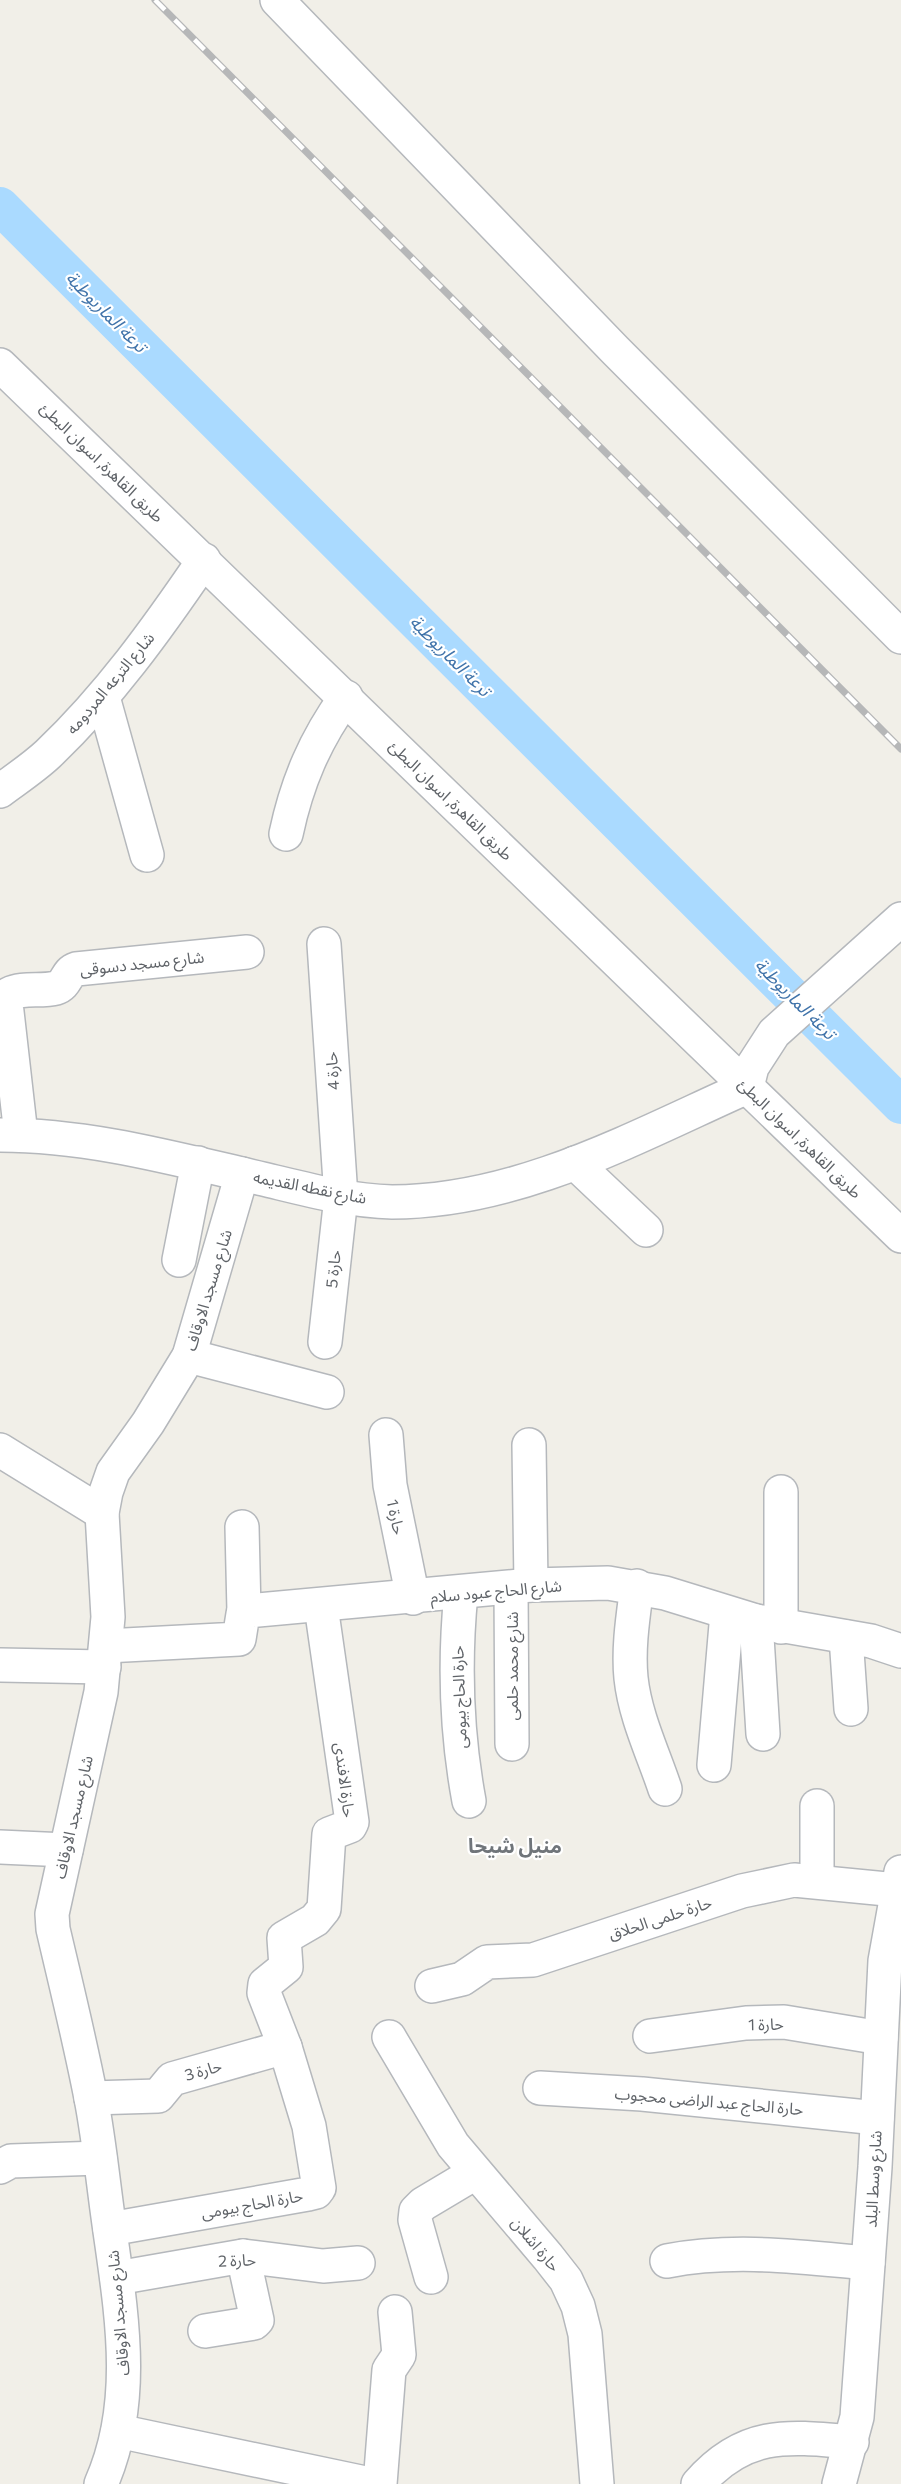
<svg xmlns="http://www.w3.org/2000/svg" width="901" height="2484" font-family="Commissioner,'Noto Sans Arabic',sans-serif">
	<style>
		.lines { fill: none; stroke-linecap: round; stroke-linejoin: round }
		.canal { stroke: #aadaff; stroke-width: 38 }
		.minor-casing { stroke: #b5b8bc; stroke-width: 36 }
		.minor { stroke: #fff; stroke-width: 33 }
		.rail-casing { stroke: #b6b7b8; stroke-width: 7 }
		.rail { stroke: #fff; stroke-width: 4.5; stroke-dasharray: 14; stroke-linecap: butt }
		.labels { text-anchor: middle; stroke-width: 4.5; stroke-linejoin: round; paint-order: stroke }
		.street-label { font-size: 16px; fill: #5f6368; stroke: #fff }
		.water-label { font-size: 18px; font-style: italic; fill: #4174aa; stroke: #fff }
		.quarter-label { font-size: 20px; font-weight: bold; fill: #70757a; stroke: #fff }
	</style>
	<rect width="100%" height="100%" fill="#f1efe8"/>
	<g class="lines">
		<path class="canal" d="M 0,206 L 901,1105"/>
		<defs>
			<g id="minor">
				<path d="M 277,0 L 615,350 L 901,637"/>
				<path d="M 0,365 L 901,1236"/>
				<path d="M 103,697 L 147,855"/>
				<path d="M 0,791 C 16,779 33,768 48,754 C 109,696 157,629 204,560"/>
				<path d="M 286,834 C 297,782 315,740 346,697"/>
				<path d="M 324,944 L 341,1197 L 325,1342"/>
				<path d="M 0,1135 C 90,1135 176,1159 263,1179 C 305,1189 348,1201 392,1202 C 518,1202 635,1137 747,1087 L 752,1067 L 774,1033 L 901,919"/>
				<path d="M 21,1135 L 6,1003 L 9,994 C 23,987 41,992 56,988 C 67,985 66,972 76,969 L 247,952"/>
				<path d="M 575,1163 L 646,1230"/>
				<path d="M 179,1260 L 198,1163"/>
				<path d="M 189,1356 L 327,1392"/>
				<path d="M 386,1435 L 390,1485 L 413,1598"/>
				<path d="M 529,1445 L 531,1585"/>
				<path d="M 0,1450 L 102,1513"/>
				<path d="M 242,1527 L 244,1612"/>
				<path d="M 637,1586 C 633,1617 628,1648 631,1678 C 635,1716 653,1753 665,1789"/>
				<path d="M 511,1588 L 512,1744"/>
				<path d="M 461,1593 C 454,1664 456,1731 469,1801"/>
				<path d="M 756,1621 L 763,1734"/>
				<path d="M 781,1627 L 781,1492"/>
				<path d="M 846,1637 L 851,1709"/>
				<path d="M 106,1646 L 239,1639 L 243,1614 L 247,1611 L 531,1585 L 608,1583 L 665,1593 L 756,1621 L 871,1641 L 901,1651"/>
				<path d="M 0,1665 L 104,1667"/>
				<path d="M 714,1765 L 727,1613"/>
				<path d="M 817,1806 L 817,1881"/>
				<path d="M 0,1847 L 66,1850"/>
				<path d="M 432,1986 L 462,1979 L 487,1962 L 533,1960 L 742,1891 L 794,1880 L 897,1890"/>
				<path d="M 650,2036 L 746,2023 L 784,2022 L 881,2038"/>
				<path d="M 389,2037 L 453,2145 L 548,2257 L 566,2280 L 578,2306 L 585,2334 L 597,2484"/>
				<path d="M 540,2088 L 642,2094 L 877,2118"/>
				<path d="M 91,2098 L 158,2096 L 172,2079 L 285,2047"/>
				<path d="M 0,2167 L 11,2161 L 100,2158"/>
				<path d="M 110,2229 L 308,2194 L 316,2192 L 319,2188 L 309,2126 L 285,2047 L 264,1993 L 265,1984 L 286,1967 L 284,1938 L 315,1920 L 324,1909 L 329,1834 L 350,1826 L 352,1822 L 321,1606"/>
				<path d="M 667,2261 C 735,2248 800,2257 868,2263"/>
				<path d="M 431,2277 L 415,2220 L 416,2211 L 423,2204 L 475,2173"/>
				<path d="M 117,2278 L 243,2256 L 323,2266 L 358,2263"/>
				<path d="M 205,2331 L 254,2323 L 257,2320 L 243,2256"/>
				<path d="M 118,2431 L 370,2484"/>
				<path d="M 101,2484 C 138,2401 121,2311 109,2224 C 103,2182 99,2139 91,2098 C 80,2041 66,1985 53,1929 L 52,1914 L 101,1692 L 108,1617 L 102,1513 L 106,1492 L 113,1472 L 148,1423 L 189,1356 L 242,1174"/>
				<path d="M 380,2484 L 389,2370 L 399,2355 L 395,2312"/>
				<path d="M 698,2484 C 744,2431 787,2436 852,2442"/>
				<path d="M 839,2484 L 857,2417 L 875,2167 L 885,1961 L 901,1872"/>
			</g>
		</defs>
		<use href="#minor" class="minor-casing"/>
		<use href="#minor" class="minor"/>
		<defs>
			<path id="rail" d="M 155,0 L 901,749"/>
		</defs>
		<use href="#rail" class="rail-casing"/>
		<use href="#rail" class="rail"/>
	</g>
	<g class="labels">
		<g class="street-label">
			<text transform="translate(102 462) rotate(44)" y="6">طريق القاهرة, اسوان البطئ</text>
			<text transform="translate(110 683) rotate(-50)" y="6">شارع الترعه المردومه</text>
			<text transform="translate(451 800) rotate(44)" y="6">طريق القاهرة, اسوان البطئ</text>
			<text transform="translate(142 963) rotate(-6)" y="6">شارع مسجد دسوقى</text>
			<text transform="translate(332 1071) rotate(-94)" y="6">حارة 4</text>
			<text transform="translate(800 1138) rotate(44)" y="6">طريق القاهرة, اسوان البطئ</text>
			<text transform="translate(310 1187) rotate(11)" y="6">شارع نقطه القديمه</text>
			<text transform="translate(333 1269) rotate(-84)" y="6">حارة 5</text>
			<text transform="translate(208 1290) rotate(-73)" y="6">شارع مسجد الاوقاف</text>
			<text transform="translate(396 1517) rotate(78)" y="6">حارة 1</text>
			<text transform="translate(496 1591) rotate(-5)" y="6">شارع الحاج عبود سلام</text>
			<text transform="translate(512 1666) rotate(-90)" y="6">شارع محمد حلمى</text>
			<text transform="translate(459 1697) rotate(-92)" y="6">حارة الحاج بيومى</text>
			<text transform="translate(345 1780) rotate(83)" y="6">حارة الافندى</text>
			<text transform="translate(73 1817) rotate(-77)" y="6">شارع مسجد الاوقاف</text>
			<text transform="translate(660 1918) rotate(-18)" y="6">حارة حلمى الحلاق</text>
			<text transform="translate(766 2024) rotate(-1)" y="6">حارة 1</text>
			<text transform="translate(203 2070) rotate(-16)" y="6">حارة 3</text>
			<text transform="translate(709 2101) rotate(5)" y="6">حارة الحاج عبد الراضى محجوب</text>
			<text transform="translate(873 2179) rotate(-87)" y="6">شارع وسط البلد</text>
			<text transform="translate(252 2204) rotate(-10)" y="6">حارة الحاج بيومى</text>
			<text transform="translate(536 2244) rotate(50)" y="6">حارة اشلان</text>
			<text transform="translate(237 2260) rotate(-2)" y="6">حارة 2</text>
			<text transform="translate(118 2313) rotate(-95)" y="6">شارع مسجد الاوقاف</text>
		</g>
		<g class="water-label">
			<text transform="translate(106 312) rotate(45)" y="6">ترعة الماريوطية</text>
			<text transform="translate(450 656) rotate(45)" y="6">ترعة الماريوطية</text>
			<text transform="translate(795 999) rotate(45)" y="6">ترعة الماريوطية</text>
		</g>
		<g class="quarter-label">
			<text x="515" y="1853">منيل شيحا</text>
		</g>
	</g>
</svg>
